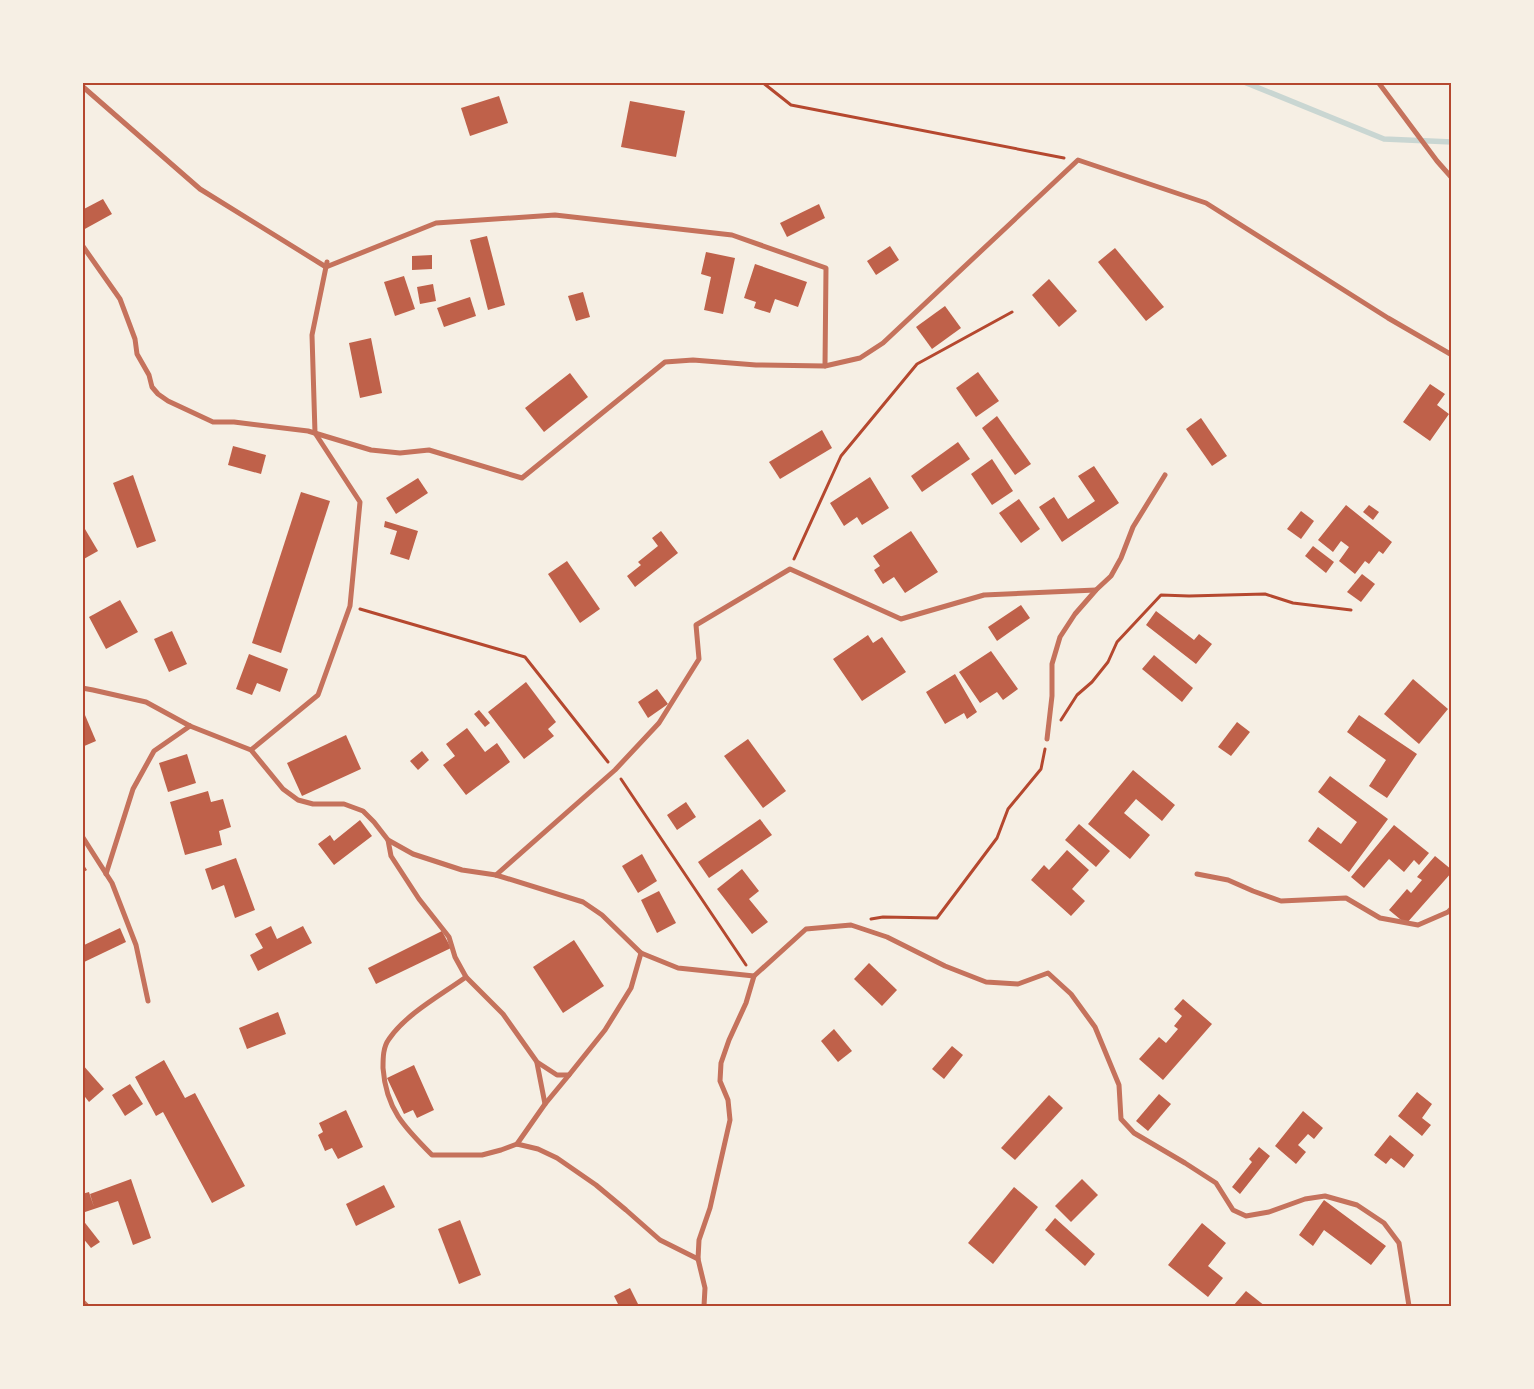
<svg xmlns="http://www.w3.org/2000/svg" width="1534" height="1389" font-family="'Fira Sans Condensed',sans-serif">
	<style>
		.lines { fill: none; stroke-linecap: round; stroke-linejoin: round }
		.stream { stroke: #c9d6d2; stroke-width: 5.5 }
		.building { fill: #bf614a }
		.path { stroke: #b5482f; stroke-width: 3 }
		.minor { stroke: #c5725c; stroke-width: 5 }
		.neatline { fill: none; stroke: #b5482f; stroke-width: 2 }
	</style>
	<rect width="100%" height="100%" fill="#f6efe4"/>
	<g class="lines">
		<path class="stream" d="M 1244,82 L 1384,139 L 1452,142"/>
	</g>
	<g class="building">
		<path d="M 499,96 L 508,123 L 470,136 L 461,108 Z"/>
		<path d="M 630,101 L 685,111 L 676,157 L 621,147 Z"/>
		<path d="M 103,199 L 112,214 L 83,230 L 82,210 Z"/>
		<path d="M 819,204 L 825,218 L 787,237 L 780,223 Z"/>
		<path d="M 487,236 L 505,305 L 488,310 L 470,240 Z"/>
		<path d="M 890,246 L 899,260 L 876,275 L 867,261 Z"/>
		<path d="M 1115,248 L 1164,307 L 1146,321 L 1098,262 Z"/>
		<path d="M 706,252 L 735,258 L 723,314 L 704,310 L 711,277 L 701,274 Z"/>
		<path d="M 432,255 L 432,269 L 412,270 L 412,256 Z"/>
		<path d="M 755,264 L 807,282 L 798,307 L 775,299 L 770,313 L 754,308 L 756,302 L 744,298 Z"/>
		<path d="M 404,276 L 415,309 L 395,316 L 384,282 Z"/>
		<path d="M 1049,279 L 1077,311 L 1059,327 L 1032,295 Z"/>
		<path d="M 433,284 L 436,301 L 420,304 L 417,287 Z"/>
		<path d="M 583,292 L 590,317 L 576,321 L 568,296 Z"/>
		<path d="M 470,297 L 476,316 L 444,327 L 437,308 Z"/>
		<path d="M 945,306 L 961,328 L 932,349 L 916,327 Z"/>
		<path d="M 371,338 L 382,393 L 360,398 L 349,343 Z"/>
		<path d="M 978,372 L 999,401 L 976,417 L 956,388 Z"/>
		<path d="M 570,373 L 588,397 L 544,432 L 525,408 Z"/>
		<path d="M 1430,384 L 1445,394 L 1437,405 L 1449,414 L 1430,441 L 1403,422 Z"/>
		<path d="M 997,416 L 1031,464 L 1015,475 L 982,428 Z"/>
		<path d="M 1201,418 L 1227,456 L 1212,466 L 1186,429 Z"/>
		<path d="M 822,430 L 832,448 L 780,479 L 769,462 Z"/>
		<path d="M 958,442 L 970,459 L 922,492 L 911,476 Z"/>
		<path d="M 233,446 L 266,455 L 261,474 L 228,465 Z"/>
		<path d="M 992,459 L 1013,491 L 992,505 L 971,474 Z"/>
		<path d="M 1094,466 L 1119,503 L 1062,542 L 1039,507 L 1054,497 L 1068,519 L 1095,501 L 1078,476 Z"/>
		<path d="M 133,475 L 156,541 L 137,548 L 113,483 Z"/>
		<path d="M 870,477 L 889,508 L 862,525 L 857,517 L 844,526 L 830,503 Z"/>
		<path d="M 418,478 L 428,493 L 396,514 L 386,498 Z"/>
		<path d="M 301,492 L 330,501 L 281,653 L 252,643 Z"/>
		<path d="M 1019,499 L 1040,529 L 1021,543 L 999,513 Z"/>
		<path d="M 1346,505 L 1392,542 L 1383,554 L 1379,551 L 1369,564 L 1365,561 L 1355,574 L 1339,561 L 1349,547 L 1341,541 L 1333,552 L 1318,540 Z"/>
		<path d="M 1369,505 L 1379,512 L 1373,520 L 1363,512 Z"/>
		<path d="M 1301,511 L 1314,521 L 1301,539 L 1287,529 Z"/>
		<path d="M 385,521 L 418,531 L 409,560 L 390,554 L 397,531 L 384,527 Z"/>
		<path d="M 82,524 L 98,551 L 82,560 Z"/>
		<path d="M 661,531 L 678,553 L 635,587 L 627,576 L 641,565 L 638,562 L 658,546 L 652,538 Z"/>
		<path d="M 911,531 L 938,572 L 905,593 L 894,577 L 883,584 L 874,570 L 880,566 L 873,556 Z"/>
		<path d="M 1313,546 L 1334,562 L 1326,573 L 1305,556 Z"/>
		<path d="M 567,561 L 600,609 L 580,623 L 548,574 Z"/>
		<path d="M 1362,574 L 1375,584 L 1361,602 L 1347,592 Z"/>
		<path d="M 120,600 L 138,632 L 106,649 L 89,617 Z"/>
		<path d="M 1021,605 L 1030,618 L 997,641 L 988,627 Z"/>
		<path d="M 1156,611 L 1194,640 L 1199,634 L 1212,644 L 1196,664 L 1146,625 Z"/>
		<path d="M 172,631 L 187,664 L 169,672 L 154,639 Z"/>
		<path d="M 868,635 L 873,643 L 882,637 L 906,672 L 862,701 L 833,659 Z"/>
		<path d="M 991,651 L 1018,689 L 1003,700 L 997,692 L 980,703 L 959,672 Z"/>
		<path d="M 249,654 L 288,669 L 280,692 L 257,683 L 252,695 L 236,689 Z"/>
		<path d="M 1154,655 L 1193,688 L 1182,702 L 1142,669 Z"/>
		<path d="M 955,674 L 977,712 L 967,719 L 964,713 L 945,724 L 926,692 Z"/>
		<path d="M 1413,679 L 1448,709 L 1419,744 L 1384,714 Z"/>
		<path d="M 526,682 L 556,722 L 548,729 L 554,736 L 524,759 L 488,712 Z"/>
		<path d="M 657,689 L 668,704 L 648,718 L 638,702 Z"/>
		<path d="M 82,708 L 96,741 L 82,747 Z"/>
		<path d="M 479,710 L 490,723 L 485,727 L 474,714 Z"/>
		<path d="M 1359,715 L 1417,754 L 1387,798 L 1369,786 L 1386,760 L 1347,732 Z"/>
		<path d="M 1237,722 L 1250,732 L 1231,756 L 1218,747 Z"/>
		<path d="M 467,728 L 485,752 L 497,743 L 510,762 L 466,795 L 443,765 L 455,756 L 446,744 Z"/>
		<path d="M 346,735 L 361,769 L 302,796 L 287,763 Z"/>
		<path d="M 748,739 L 786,791 L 763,808 L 724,756 Z"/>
		<path d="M 422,751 L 429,760 L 418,770 L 410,761 Z"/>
		<path d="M 187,754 L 196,783 L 168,792 L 159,763 Z"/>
		<path d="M 1133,770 L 1175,805 L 1162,821 L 1136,799 L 1124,813 L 1150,835 L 1130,859 L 1088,824 Z"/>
		<path d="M 1330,776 L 1388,819 L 1349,872 L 1308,841 L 1318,827 L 1341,844 L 1357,822 L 1318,792 Z"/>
		<path d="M 208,791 L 211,802 L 223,799 L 231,827 L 219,831 L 222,845 L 185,855 L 170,802 Z"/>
		<path d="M 686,802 L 696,817 L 677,830 L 667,815 Z"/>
		<path d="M 760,819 L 772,835 L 709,878 L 698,862 Z"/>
		<path d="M 360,820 L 372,836 L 334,865 L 318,844 L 330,835 L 334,841 Z"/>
		<path d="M 1079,824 L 1110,851 L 1096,867 L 1065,840 Z"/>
		<path d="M 1394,825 L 1429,853 L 1419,865 L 1414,860 L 1404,872 L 1389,859 L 1364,888 L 1351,877 Z"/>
		<path d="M 1067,850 L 1089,870 L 1072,889 L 1085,901 L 1071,916 L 1031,880 L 1044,865 L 1049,870 Z"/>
		<path d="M 642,854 L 657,881 L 638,893 L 622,866 Z"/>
		<path d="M 1435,856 L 1452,870 L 1452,872 L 1406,924 L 1389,910 L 1407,889 L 1411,893 L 1422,880 L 1417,877 Z"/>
		<path d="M 236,858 L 255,910 L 235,918 L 224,885 L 212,890 L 205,869 Z"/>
		<path d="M 82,862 L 87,870 L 82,873 Z"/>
		<path d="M 742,869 L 759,891 L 749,899 L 768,922 L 752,934 L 717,889 Z"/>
		<path d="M 659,891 L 676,923 L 657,933 L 641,900 Z"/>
		<path d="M 271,926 L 277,939 L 303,926 L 312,943 L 258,971 L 250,955 L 263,948 L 255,934 Z"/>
		<path d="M 120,928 L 126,942 L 82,963 L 82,946 Z"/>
		<path d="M 442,931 L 451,948 L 376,984 L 368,968 Z"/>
		<path d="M 574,940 L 604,986 L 563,1013 L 533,967 Z"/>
		<path d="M 869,963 L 897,990 L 882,1006 L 854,979 Z"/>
		<path d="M 1183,999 L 1212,1024 L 1163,1080 L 1139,1059 L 1159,1037 L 1166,1043 L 1178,1029 L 1174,1026 L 1182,1016 L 1174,1009 Z"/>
		<path d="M 278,1012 L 286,1034 L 247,1049 L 239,1028 Z"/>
		<path d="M 834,1029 L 852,1051 L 838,1062 L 821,1041 Z"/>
		<path d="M 952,1046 L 963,1055 L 944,1079 L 932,1069 Z"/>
		<path d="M 164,1060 L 185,1098 L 195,1093 L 245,1186 L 212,1203 L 163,1112 L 156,1116 L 135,1077 Z"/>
		<path d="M 82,1064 L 104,1089 L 89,1102 L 82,1093 Z"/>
		<path d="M 414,1065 L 434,1110 L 417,1118 L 413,1110 L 404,1114 L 387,1078 Z"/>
		<path d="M 130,1084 L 143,1104 L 125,1116 L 112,1095 Z"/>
		<path d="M 1417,1092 L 1432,1104 L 1422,1118 L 1431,1125 L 1422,1136 L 1398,1116 Z"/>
		<path d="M 1159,1094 L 1171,1104 L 1148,1131 L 1136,1121 Z"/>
		<path d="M 1049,1095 L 1063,1108 L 1015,1160 L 1001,1148 Z"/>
		<path d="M 346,1110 L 363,1147 L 338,1159 L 332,1148 L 325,1151 L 318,1135 L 323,1132 L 319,1123 Z"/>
		<path d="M 1303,1111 L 1323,1128 L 1314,1139 L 1308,1134 L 1298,1145 L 1306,1152 L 1296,1164 L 1275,1146 Z"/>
		<path d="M 1390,1135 L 1414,1155 L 1404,1168 L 1391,1158 L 1386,1164 L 1374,1155 Z"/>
		<path d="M 1259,1147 L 1270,1156 L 1240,1194 L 1232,1187 L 1252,1162 L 1249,1159 Z"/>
		<path d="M 131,1179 L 151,1238 L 133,1245 L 118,1201 L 82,1213 L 82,1194 L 89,1192 L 94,1207 L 90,1194 Z"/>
		<path d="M 1082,1179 L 1098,1195 L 1071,1222 L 1055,1206 Z"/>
		<path d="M 384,1185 L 395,1207 L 356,1226 L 346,1204 Z"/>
		<path d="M 1014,1187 L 1038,1207 L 993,1264 L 968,1243 Z"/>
		<path d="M 1324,1200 L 1386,1246 L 1371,1265 L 1324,1230 L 1313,1246 L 1299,1235 Z"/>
		<path d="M 1055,1218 L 1095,1254 L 1085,1266 L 1045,1230 Z"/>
		<path d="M 82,1219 L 100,1242 L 91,1248 L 82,1237 Z"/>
		<path d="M 460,1220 L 481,1275 L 459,1284 L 438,1229 Z"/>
		<path d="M 1202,1223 L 1226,1243 L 1208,1266 L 1223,1278 L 1208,1297 L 1168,1265 Z"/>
		<path d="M 630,1288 L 639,1306 L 619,1306 L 614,1296 Z"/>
		<path d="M 1246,1291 L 1265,1306 L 1233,1306 Z"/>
	</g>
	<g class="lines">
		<g class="path">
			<path d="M 762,82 L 791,105 L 1064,158"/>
			<path d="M 794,559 L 841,456 L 917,364 L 1012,312"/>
			<path d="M 360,609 L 525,657 L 608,762"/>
			<path d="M 1061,720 L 1077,695 L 1092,682 L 1108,662 L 1117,642 L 1161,595 L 1189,596 L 1265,594 L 1293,603 L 1351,610"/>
			<path d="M 621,779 L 746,965"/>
			<path d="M 871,919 L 883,917 L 937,918 L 997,838 L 1008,809 L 1041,769 L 1045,749"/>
		</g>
		<g class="minor">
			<path d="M 1378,82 L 1437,161 L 1452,178"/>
			<path d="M 82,86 L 200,189 L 326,267 L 436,223 L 555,215 L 732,235 L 826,268 L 825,366"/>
			<path d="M 82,245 L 120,299 L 135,339 L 137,354 L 149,375 L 152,387 L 158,394 L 168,401 L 213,422 L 234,422 L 308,431 L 371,450 L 400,453 L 429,450 L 522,478 L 665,362 L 693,360 L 756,365 L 825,366 L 860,358 L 883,343 L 1078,160 L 1206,203 L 1388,318 L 1452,355"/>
			<path d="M 82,688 L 93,690 L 146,702 L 190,726 L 251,750 L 283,789 L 298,800 L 313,804 L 344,804 L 363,811 L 374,822 L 388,840 L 413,854 L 462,870 L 496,875 L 583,902 L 602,915 L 641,953 L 678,968 L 754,976 L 806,929 L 851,925 L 887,937 L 945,966 L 986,982 L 1018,984 L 1048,973 L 1071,994 L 1095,1027 L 1119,1085 L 1121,1119 L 1134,1133 L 1185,1163 L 1216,1183 L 1233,1210 L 1246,1216 L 1269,1212 L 1305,1199 L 1325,1196 L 1357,1205 L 1384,1223 L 1399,1243 L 1409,1306"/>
			<path d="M 1047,739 L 1052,696 L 1052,664 L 1060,637 L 1075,614 L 1096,590 L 1111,576 L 1121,558 L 1133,527 L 1165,475"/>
			<path d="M 251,750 L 318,695 L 350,606 L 360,502 L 315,433 L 312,335 L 327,262"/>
			<path d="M 82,836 L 112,883 L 136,945 L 148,1001"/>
			<path d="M 388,840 L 391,856 L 419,899 L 449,937 L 455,957 L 466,977 L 503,1014 L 537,1062 L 557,1075 L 569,1075 L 605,1030 L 631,988 L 641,953"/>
			<path d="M 106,874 L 133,789 L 154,751 L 190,726"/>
			<path d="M 1197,874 L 1228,880 L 1253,891 L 1281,901 L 1346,898 L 1380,918 L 1418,925 L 1448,912 L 1452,908"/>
			<path d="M 496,875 L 615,770 L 659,723 L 699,659 L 696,625 L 790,569 L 901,619 L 984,595 L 1096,590"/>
			<path d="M 466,977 C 441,995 406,1014 389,1039 C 383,1047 383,1058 383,1068 C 386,1109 404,1127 432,1155 L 482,1155 L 501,1150 L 517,1144 L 538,1149 L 557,1158 L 596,1185 L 626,1210 L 660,1240 L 698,1259"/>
			<path d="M 537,1063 L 545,1104"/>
			<path d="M 517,1144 L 545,1104 L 569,1075"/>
			<path d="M 82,1301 L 87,1306"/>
			<path d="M 704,1306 L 705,1288 L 698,1259 L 699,1240 L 710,1208 L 730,1120 L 728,1100 L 720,1081 L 721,1063 L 729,1040 L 746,1003 L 754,976"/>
		</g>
	</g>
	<rect width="1534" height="1389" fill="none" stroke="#f6efe4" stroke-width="168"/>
	<rect x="84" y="84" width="1366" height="1221" class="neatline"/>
</svg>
